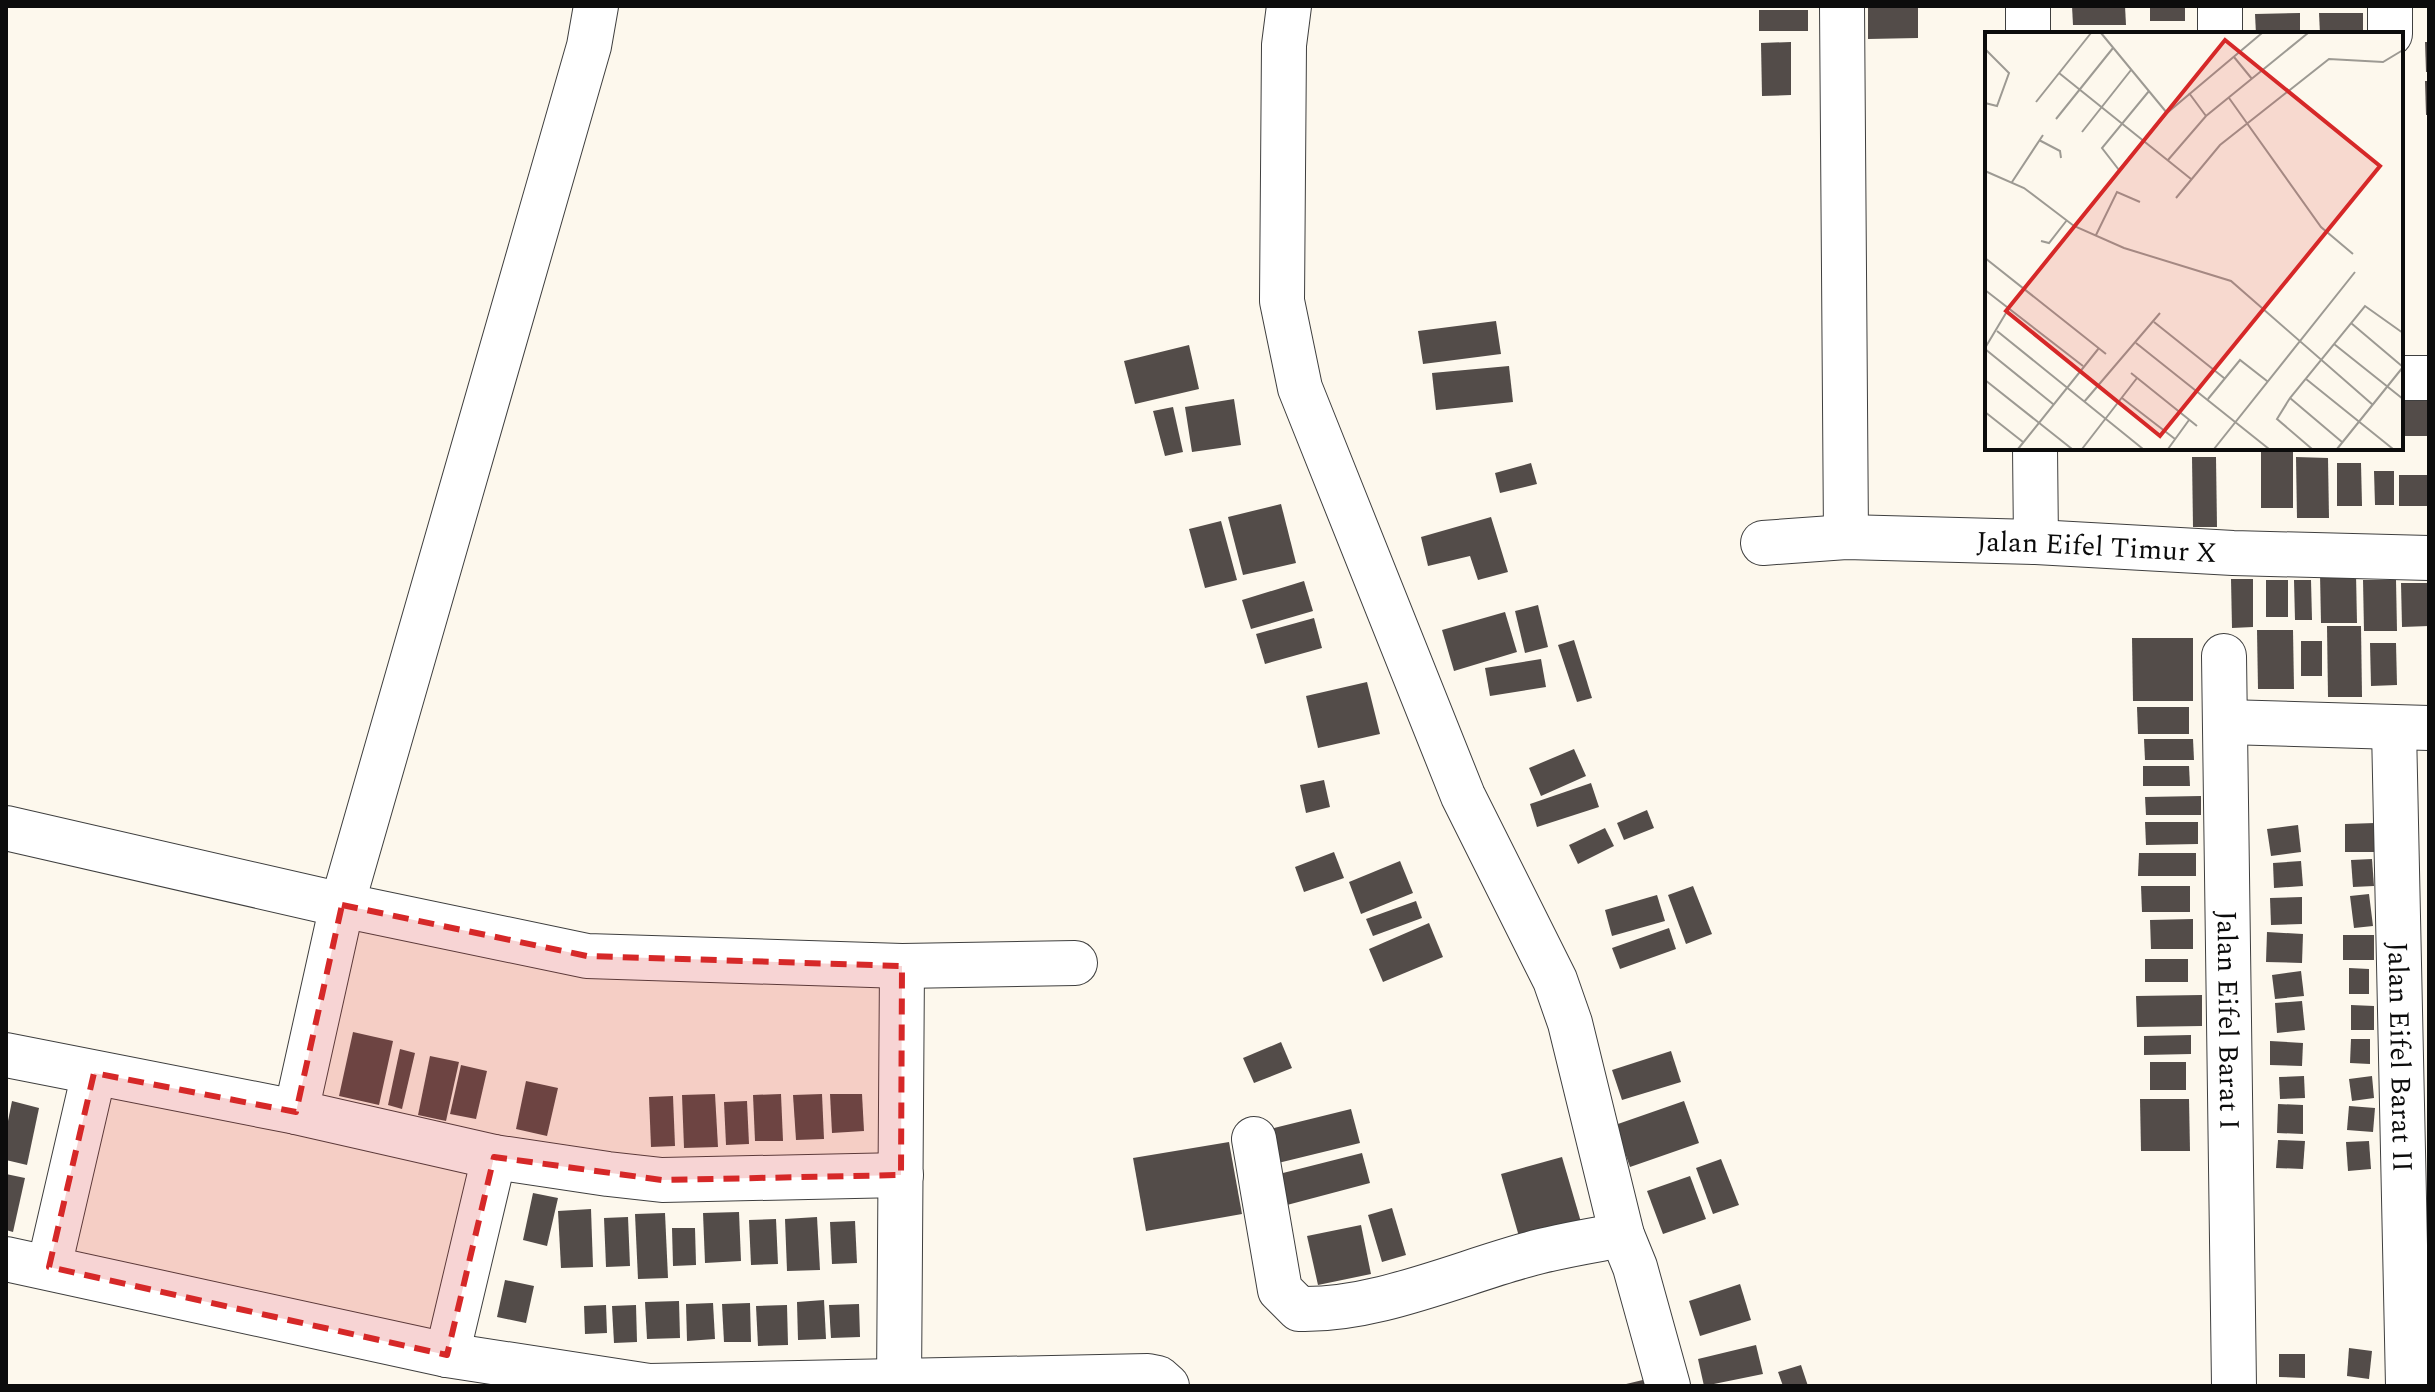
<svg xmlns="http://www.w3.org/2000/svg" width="2435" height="1392" font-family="Spectral,serif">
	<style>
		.building { fill: #534c49 }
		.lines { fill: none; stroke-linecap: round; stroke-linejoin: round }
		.minor-casing { stroke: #3f3f3f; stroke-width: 46 }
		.minor { stroke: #fff; stroke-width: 44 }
		.marked { fill: #d62828; fill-opacity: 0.2; stroke: #d62828; stroke-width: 6; stroke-dasharray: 16 10; stroke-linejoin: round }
		.labels { text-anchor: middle; stroke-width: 8; stroke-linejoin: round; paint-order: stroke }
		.street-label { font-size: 28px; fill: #0c0c0c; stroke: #fff }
		.inset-road { fill: none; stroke: #9d9a93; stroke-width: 2 }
		.view { fill: #d62828; fill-opacity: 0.15; stroke: #d62828; stroke-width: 4 }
		.inset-edge { fill: none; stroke: #0c0c0c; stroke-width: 4 }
	</style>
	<rect width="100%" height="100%" fill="#fdf8ed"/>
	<g class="building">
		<path d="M 1868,6 L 1918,6 L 1918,38 L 1868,39 Z"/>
		<path d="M 2072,6 L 2125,6 L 2126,25 L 2073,25 Z"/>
		<rect x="2150" y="6" width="35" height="15"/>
		<rect x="1759" y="10" width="49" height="21"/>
		<path d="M 2300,13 L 2300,34 L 2256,34 L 2255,14 Z"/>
		<path d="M 2319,13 L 2363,13 L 2363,34 L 2320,34 Z"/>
		<rect x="2154" y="30" width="39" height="4"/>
		<path d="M 1791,42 L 1791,95 L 1762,96 L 1761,43 Z"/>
		<path d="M 2425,42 L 2429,42 L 2429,72 L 2426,72 Z"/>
		<path d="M 2425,81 L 2429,81 L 2429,115 L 2426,115 Z"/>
		<path d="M 1496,321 L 1501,354 L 1423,364 L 1418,331 Z"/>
		<path d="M 1189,345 L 1199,389 L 1135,404 L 1124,361 Z"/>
		<path d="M 1509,366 L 1513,402 L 1436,410 L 1432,373 Z"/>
		<path d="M 1234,399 L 1241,445 L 1192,452 L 1185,407 Z"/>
		<rect x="2401" y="401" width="28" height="35"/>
		<path d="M 1173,407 L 1183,452 L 1165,456 L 1153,411 Z"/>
		<rect x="2152" y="448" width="36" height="4"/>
		<rect x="2261" y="452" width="32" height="56"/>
		<path d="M 2192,457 L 2216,457 L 2217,527 L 2193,527 Z"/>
		<path d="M 2296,457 L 2328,458 L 2329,518 L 2297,518 Z"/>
		<path d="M 1531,463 L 1537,484 L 1500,493 L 1495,473 Z"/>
		<path d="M 2337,463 L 2361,463 L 2362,506 L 2337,506 Z"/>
		<path d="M 2374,471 L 2394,471 L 2394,505 L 2375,505 Z"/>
		<rect x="2399" y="475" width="30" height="31"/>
		<path d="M 1281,504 L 1296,563 L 1243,575 L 1228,517 Z"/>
		<path d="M 1491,517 L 1508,572 L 1478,580 L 1470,556 L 1428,566 L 1421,537 Z"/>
		<path d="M 1221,521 L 1237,580 L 1205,588 L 1189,529 Z"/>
		<path d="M 2320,574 L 2356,574 L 2357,623 L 2321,623 Z"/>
		<path d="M 2231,579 L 2253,579 L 2253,627 L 2232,628 Z"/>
		<rect x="2266" y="580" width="22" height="37"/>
		<path d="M 2294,580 L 2311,580 L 2312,620 L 2295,620 Z"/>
		<path d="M 2363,580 L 2396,580 L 2397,631 L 2364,631 Z"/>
		<path d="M 1304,581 L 1313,611 L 1251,629 L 1242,600 Z"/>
		<path d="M 2401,583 L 2429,583 L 2429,626 L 2402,627 Z"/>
		<path d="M 1538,605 L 1548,647 L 1525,653 L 1515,611 Z"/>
		<path d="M 1505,612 L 1517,652 L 1454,671 L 1442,630 Z"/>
		<path d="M 1314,618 L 1322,648 L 1265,664 L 1256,634 Z"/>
		<path d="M 2327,626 L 2361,626 L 2362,697 L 2328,697 Z"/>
		<path d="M 2257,630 L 2293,630 L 2294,689 L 2258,689 Z"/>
		<path d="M 2132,638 L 2193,638 L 2193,701 L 2133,701 Z"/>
		<path d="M 1574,640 L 1592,698 L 1577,702 L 1558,645 Z"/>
		<rect x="2301" y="641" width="21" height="35"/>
		<path d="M 2370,643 L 2396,643 L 2397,685 L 2371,686 Z"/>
		<path d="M 1541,659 L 1546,687 L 1490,696 L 1485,668 Z"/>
		<path d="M 1367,682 L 1380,734 L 1318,748 L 1306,696 Z"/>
		<path d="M 2137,707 L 2189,707 L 2189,734 L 2138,734 Z"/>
		<path d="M 2144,739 L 2193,739 L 2194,760 L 2145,760 Z"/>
		<path d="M 1574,749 L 1586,776 L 1541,796 L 1529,768 Z"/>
		<path d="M 2143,766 L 2189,766 L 2190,786 L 2143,786 Z"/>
		<path d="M 1324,780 L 1330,807 L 1306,813 L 1300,785 Z"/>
		<path d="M 1591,783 L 1599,807 L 1537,827 L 1530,804 Z"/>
		<path d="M 2201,796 L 2201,815 L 2146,815 L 2145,797 Z"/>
		<path d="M 1647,810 L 1654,828 L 1624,840 L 1617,823 Z"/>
		<path d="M 2145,822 L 2198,822 L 2198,844 L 2146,845 Z"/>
		<path d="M 2375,823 L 2375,852 L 2345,852 L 2345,824 Z"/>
		<path d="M 2298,825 L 2301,852 L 2271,856 L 2267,829 Z"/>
		<path d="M 1605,828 L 1614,846 L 1578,864 L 1569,845 Z"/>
		<path d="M 1334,852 L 1344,878 L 1304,892 L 1295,867 Z"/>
		<path d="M 2139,853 L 2196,853 L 2196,876 L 2138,876 Z"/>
		<path d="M 2372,859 L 2374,886 L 2353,887 L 2351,860 Z"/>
		<path d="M 1400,861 L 1413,893 L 1361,914 L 1349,882 Z"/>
		<path d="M 2301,861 L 2303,886 L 2274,888 L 2273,863 Z"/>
		<path d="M 1693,886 L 1712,934 L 1686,944 L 1668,895 Z"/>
		<path d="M 2141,886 L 2190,886 L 2190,912 L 2142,912 Z"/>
		<path d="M 2369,894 L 2373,926 L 2354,928 L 2350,896 Z"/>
		<path d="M 1657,895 L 1665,921 L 1612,936 L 1605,910 Z"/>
		<path d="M 2302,897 L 2302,924 L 2271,925 L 2270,898 Z"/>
		<path d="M 1416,901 L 1422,918 L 1373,936 L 1366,919 Z"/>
		<path d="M 2193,919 L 2193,949 L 2151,949 L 2150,920 Z"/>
		<path d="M 1429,923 L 1443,957 L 1383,982 L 1369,949 Z"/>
		<path d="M 1669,928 L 1676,949 L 1620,969 L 1612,948 Z"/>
		<path d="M 2267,932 L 2303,934 L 2302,963 L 2266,962 Z"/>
		<rect x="2343" y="935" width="31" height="25"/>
		<rect x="2145" y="959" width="43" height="23"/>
		<path d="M 2349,968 L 2369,969 L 2369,994 L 2349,994 Z"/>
		<path d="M 2301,971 L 2304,996 L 2275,999 L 2272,975 Z"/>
		<path d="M 2202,995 L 2202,1026 L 2137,1027 L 2136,996 Z"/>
		<path d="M 2302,1001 L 2305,1030 L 2277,1033 L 2275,1003 Z"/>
		<path d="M 2351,1005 L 2374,1006 L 2374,1030 L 2351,1030 Z"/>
		<path d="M 353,1032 L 393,1041 L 379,1105 L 339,1096 Z"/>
		<path d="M 2191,1035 L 2191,1054 L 2144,1055 L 2144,1036 Z"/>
		<path d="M 2351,1039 L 2370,1039 L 2370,1064 L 2350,1063 Z"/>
		<path d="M 2270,1041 L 2303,1043 L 2302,1066 L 2270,1065 Z"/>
		<path d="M 1281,1042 L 1292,1068 L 1254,1083 L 1243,1058 Z"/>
		<path d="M 400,1049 L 415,1053 L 402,1109 L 388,1105 Z"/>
		<path d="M 1671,1051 L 1681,1082 L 1622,1100 L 1612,1070 Z"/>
		<path d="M 430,1056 L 459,1062 L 446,1121 L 418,1115 Z"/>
		<rect x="2150" y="1062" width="36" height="28"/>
		<path d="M 461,1065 L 487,1071 L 476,1119 L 450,1114 Z"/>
		<path d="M 2304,1076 L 2305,1098 L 2280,1099 L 2279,1077 Z"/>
		<path d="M 2372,1076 L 2374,1098 L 2352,1101 L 2349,1079 Z"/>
		<path d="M 526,1081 L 558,1088 L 547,1136 L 516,1129 Z"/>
		<path d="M 715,1094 L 718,1147 L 684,1148 L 682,1095 Z"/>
		<path d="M 781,1094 L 783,1141 L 755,1141 L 753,1095 Z"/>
		<path d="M 822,1094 L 824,1139 L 796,1140 L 793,1095 Z"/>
		<path d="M 830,1094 L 862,1094 L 864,1131 L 832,1133 Z"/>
		<path d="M 673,1096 L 675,1146 L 651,1147 L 649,1097 Z"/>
		<path d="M 2140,1099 L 2189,1099 L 2190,1151 L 2141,1151 Z"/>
		<path d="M 12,1101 L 39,1108 L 27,1165 L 6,1160 L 6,1131 Z"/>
		<path d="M 747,1101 L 749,1144 L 726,1145 L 724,1102 Z"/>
		<path d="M 1684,1101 L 1699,1143 L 1630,1167 L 1615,1125 Z"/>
		<path d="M 2278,1104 L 2303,1105 L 2303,1134 L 2277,1133 Z"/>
		<path d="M 2349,1106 L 2375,1108 L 2373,1132 L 2347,1130 Z"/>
		<path d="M 1351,1109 L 1360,1143 L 1274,1164 L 1266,1130 Z"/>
		<path d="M 2278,1140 L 2305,1141 L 2303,1169 L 2276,1168 Z"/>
		<path d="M 2369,1141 L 2371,1169 L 2348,1171 L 2346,1142 Z"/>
		<path d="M 1229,1142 L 1242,1214 L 1146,1231 L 1133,1158 Z"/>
		<path d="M 1362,1153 L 1370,1183 L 1287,1205 L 1279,1174 Z"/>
		<path d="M 1562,1157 L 1581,1222 L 1520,1240 L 1501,1174 Z"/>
		<path d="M 1721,1159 L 1739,1205 L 1713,1214 L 1696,1168 Z"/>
		<path d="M 6,1174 L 25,1178 L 13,1232 L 6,1230 Z"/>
		<path d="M 1690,1176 L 1706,1219 L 1663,1234 L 1647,1191 Z"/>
		<path d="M 533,1193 L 558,1198 L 547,1246 L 523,1240 Z"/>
		<path d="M 1392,1208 L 1406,1255 L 1382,1262 L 1368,1215 Z"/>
		<path d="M 591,1209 L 593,1267 L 561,1268 L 558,1211 Z"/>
		<path d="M 739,1212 L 741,1261 L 705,1263 L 703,1213 Z"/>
		<path d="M 665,1213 L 668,1278 L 638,1279 L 635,1214 Z"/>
		<path d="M 628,1217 L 630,1266 L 606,1267 L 604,1218 Z"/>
		<path d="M 817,1217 L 820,1270 L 787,1271 L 785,1219 Z"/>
		<path d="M 776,1219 L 778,1264 L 751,1265 L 749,1220 Z"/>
		<path d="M 855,1221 L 857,1263 L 832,1264 L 830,1222 Z"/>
		<path d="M 1361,1225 L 1371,1274 L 1318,1285 L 1307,1236 Z"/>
		<path d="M 672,1228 L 695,1228 L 696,1265 L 673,1266 Z"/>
		<path d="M 505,1280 L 534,1286 L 526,1323 L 497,1317 Z"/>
		<path d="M 1740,1284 L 1751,1320 L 1700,1336 L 1689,1301 Z"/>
		<path d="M 824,1300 L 826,1339 L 798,1340 L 797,1302 Z"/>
		<path d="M 679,1301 L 680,1338 L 647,1339 L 645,1302 Z"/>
		<path d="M 713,1303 L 715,1339 L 687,1341 L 686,1304 Z"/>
		<path d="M 750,1303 L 751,1342 L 724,1342 L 722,1304 Z"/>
		<path d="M 859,1304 L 860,1337 L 831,1338 L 829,1305 Z"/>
		<path d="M 606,1305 L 607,1333 L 585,1334 L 584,1306 Z"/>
		<path d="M 636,1305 L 637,1342 L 614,1343 L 612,1306 Z"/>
		<path d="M 787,1305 L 788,1345 L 758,1346 L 756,1306 Z"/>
		<path d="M 1756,1345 L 1763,1374 L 1704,1386 L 1698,1359 Z"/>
		<path d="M 2349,1348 L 2372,1351 L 2369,1379 L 2347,1376 Z"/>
		<path d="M 2279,1354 L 2305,1354 L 2305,1378 L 2279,1377 Z"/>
		<path d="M 1801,1365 L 1808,1386 L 1783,1386 L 1778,1372 Z"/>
		<path d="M 1651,1378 L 1653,1386 L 1622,1386 L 1622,1385 Z"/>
	</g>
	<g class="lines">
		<defs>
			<g id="minor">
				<path d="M 1289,6 L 1284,45 L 1282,301 L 1300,388 L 1463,796 L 1555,980 L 1570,1023 L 1622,1235 L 1635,1267 L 1668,1386"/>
				<path d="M 1842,6 L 1846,537"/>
				<path d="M 2028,6 L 2028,34"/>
				<path d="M 2220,6 L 2220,34"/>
				<path d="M 2390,6 L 2390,34"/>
				<path d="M 2401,378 L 2429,378"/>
				<path d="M 2035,448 L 2036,542"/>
				<path id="s1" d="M 1763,543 L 1846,537 L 2036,542 L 2233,553 L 2429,558"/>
				<path id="s2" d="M 2224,656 L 2234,1386"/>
				<path d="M 2226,722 L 2429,728"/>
				<path id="s3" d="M 2394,729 L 2408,1386"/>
				<path d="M 6,828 L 342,905 L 587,956 L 902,966 L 1075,963"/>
				<path d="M 6,1055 L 296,1112 L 494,1157 L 608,1174 L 662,1180 L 901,1175"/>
				<path d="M 296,1112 L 342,905 L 589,46 L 596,6"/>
				<path d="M 1254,1139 L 1280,1290 L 1299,1309 C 1374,1311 1454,1275 1526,1255 C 1557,1246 1590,1241 1622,1235"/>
				<path d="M 6,1259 L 447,1355 L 649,1386 L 1148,1376 L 1158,1378 L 1167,1386"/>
				<path d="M 49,1267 L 94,1073"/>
				<path d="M 447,1355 L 494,1157"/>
				<path d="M 899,1386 L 902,966"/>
			</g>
		</defs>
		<use href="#minor" class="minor-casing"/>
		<use href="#minor" class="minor"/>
	</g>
	<path class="marked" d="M 342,905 L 587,956 L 902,966 L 901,1175 L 662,1180 L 494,1157 L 447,1355 L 49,1267 L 94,1073 L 296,1112 Z"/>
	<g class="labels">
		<g class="street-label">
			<text dy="10" stroke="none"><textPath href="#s1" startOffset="334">Jalan Eifel Timur X</textPath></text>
			<text dy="10" stroke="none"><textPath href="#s2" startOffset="364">Jalan Eifel Barat I</textPath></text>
			<text dy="10" stroke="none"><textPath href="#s3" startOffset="328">Jalan Eifel Barat II</textPath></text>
		</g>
	</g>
	<g transform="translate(1985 32)">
		<rect width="418" height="418" fill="#fdf8ed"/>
		<path class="inset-road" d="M 116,1 L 182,81M 0,17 L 24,41 L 12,74 L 0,71M 249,25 L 267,47M 74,41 L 206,147M 164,59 L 117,116 L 134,138 L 182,81 L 277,1M 204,61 L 221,84M 244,66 L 336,195 L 368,222M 51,70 L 106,1M 71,87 L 128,16M 97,100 L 146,38M 54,108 L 75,119 L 76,126M 183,128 L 221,84 L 323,1M 0,139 L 39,156 L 89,194 L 139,216 L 246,249 L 388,373M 27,150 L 58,103M 191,166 L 235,113 L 344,27 L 398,30 L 418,18M 111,203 L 132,160 L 155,170M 56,209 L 64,211 L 82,188M 0,226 L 121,322M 0,258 L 98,334M 169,290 L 239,346M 366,291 L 418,335M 12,299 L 158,417M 151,311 L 284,417M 349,312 L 418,367M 0,316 L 24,276M 0,317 L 68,372M 146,341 L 212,394M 321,347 L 408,417M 0,348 L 87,417M 137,366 L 190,407M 305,366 L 357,410M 223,367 L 255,328 L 282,349M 99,370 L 175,281M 0,380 L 38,410M 33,417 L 114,316M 97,417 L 152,346M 183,417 L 204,388M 229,417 L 370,240M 327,417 L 292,387 L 305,366 L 380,274 L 418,301M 352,417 L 418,335"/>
		<path class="view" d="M 240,8 L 395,134 L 175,404 L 21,279 Z"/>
		<rect width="418" height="418" class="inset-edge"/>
	</g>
	<rect width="2435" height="1392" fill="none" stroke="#0c0c0c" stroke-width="16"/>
</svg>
